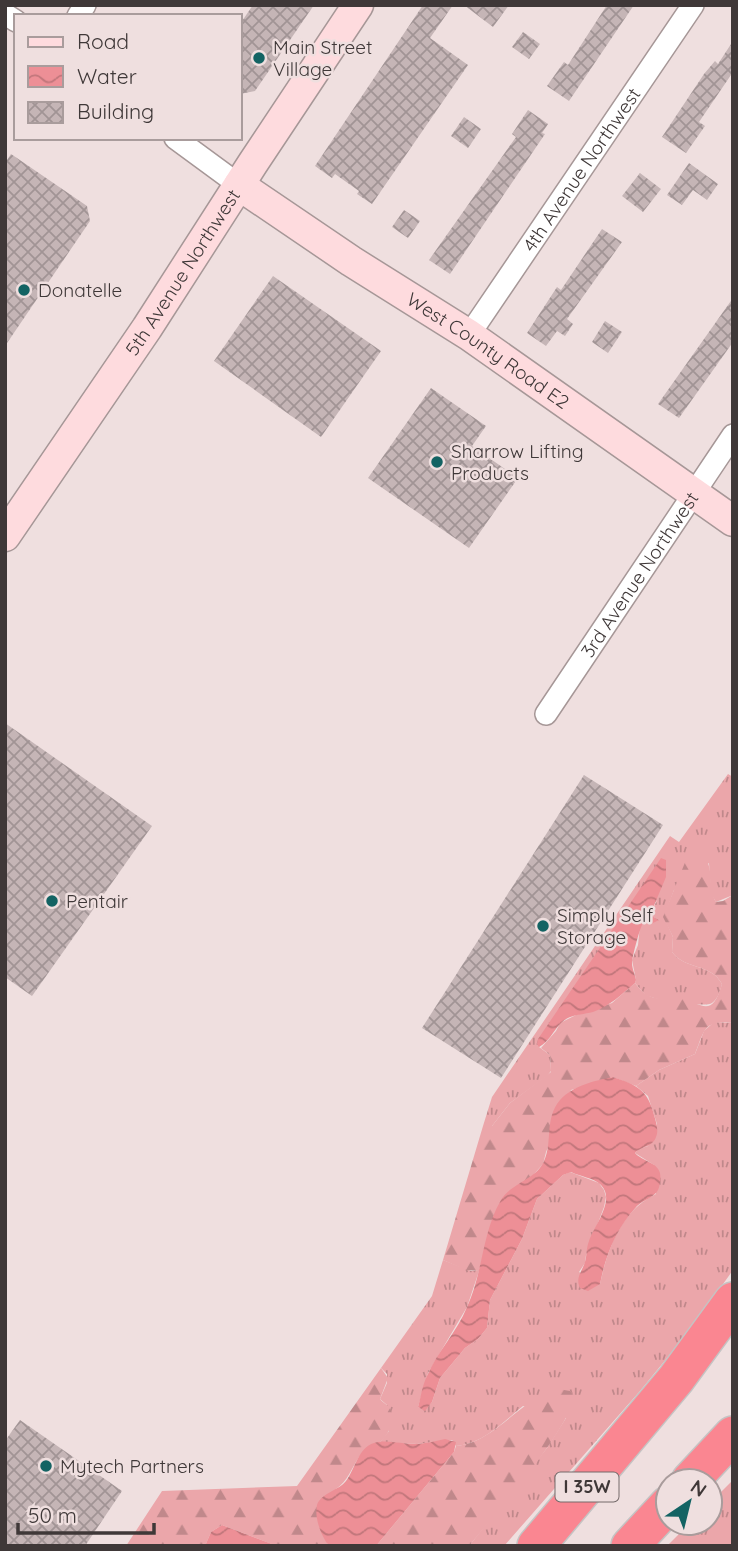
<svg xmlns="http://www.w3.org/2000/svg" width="738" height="1551" font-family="Quicksand,sans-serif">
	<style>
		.grass { fill: url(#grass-tufts) }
		.forest { fill: url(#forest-firs) }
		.water { fill: url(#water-waves) }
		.building { fill: url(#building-cross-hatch) }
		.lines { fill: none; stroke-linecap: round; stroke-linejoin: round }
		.street-casing { stroke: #a69797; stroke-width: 24 }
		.secondary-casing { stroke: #a69797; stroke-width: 33 }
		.highway-casing { stroke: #c5c3c3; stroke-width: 40 }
		.street { stroke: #fff; stroke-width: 21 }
		.secondary { stroke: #fedbde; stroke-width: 30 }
		.highway { stroke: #fa8691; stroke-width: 37 }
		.poi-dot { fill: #136363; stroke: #efdfdf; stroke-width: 2.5 }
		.labels { text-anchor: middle; stroke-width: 5; stroke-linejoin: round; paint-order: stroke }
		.shield { fill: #efdfdf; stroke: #746a6a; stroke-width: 2 }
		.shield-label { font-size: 18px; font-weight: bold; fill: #3f3838 }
		.poi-label { font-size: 19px; fill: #3f3838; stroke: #efdfdf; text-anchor: start }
		.street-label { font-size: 19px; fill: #3f3838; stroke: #efdfdf }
	</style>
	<defs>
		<pattern id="grass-tufts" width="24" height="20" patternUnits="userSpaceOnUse" patternTransform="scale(1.75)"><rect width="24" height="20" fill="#eba6aa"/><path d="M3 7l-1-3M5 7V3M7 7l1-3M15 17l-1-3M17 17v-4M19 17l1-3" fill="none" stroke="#c0888b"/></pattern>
		<pattern id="forest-firs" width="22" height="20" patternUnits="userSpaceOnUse" patternTransform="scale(1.75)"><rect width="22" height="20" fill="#eba6aa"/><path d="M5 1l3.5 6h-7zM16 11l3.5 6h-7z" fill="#c0888b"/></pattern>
		<pattern id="water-waves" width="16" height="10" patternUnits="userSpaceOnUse" patternTransform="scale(1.75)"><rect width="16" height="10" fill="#ed8f96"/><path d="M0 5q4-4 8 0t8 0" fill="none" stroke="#c1767b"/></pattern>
		<pattern id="building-cross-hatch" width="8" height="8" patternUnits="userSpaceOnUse" patternTransform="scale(1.75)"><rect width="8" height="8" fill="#c5b5b6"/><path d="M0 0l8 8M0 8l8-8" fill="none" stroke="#a19495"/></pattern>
	</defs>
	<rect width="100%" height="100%" fill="#efdfdf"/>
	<g class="grass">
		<path d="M 728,774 L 733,777 L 733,895 L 716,902 L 711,894 L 709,863 L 674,890 L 664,917 L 673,937 L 672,952 C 685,970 711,963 722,984 C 720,991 718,999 712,1003 C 705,1008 654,1000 646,995 C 642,992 638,986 635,983 L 636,980 L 632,960 L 638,945 L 640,925 L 645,919 L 659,920 L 650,915 L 657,900 L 539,1047 L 550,1055 L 551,1071 L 547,1076 L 510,1103 L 492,1126 L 483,1126 L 492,1097 L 670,836 L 679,842 Z"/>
		<path d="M 714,1022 L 733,1023 L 733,1270 L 694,1325 L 640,1391 L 504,1546 L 469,1546 L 547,1448 L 566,1418 L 523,1406 C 502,1423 484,1443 456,1446 L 452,1440 L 417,1444 L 380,1442 L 389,1431 L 387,1405 L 380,1399 L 387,1383 L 387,1374 L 381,1368 L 432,1296 L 443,1260 L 471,1271 L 479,1271 L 467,1307 L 428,1373 L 418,1407 L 425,1410 L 432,1402 L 440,1378 L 465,1348 L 478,1339 L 487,1328 L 490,1300 L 522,1239 L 537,1199 L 563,1175 L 570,1172 L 599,1183 L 604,1190 L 606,1197 L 604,1207 L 586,1255 L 585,1263 L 579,1272 L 600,1284 C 608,1248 621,1211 656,1194 L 654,1165 L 635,1153 L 639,1149 L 648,1146 L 657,1124 L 648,1096 L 636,1086 L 659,1070 L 695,1054 L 704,1031 Z"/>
		<path d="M 733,1480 L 733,1546 L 667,1546 L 690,1523 L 710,1523 L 710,1503 Z"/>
	</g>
	<g class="forest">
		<path d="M 698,853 C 717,861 706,886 716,902 L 723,901 L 733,895 L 733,1023 C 704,1019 704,1031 695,1054 L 659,1070 L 636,1086 L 613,1077 L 571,1090 L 546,1152 L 543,1164 L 492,1221 L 479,1271 L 466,1270 L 443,1260 L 483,1126 L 492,1126 L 510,1103 L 551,1072 L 550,1055 L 541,1048 L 556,1031 L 560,1023 L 576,1015 L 612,1003 L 635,983 C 642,992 650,1000 663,998 C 669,998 674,995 680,997 C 703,1005 712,1018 722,984 C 711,963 685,970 672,952 L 673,937 L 663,917 L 686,860 L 689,855 Z"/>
		<path d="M 381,1368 L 388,1378 L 380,1399 C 383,1403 389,1405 391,1411 C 396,1419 388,1436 381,1441 C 373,1447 365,1448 359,1457 C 351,1469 348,1481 336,1489 L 327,1544 L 329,1546 L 277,1546 L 222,1525 L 211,1532 L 205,1546 L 126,1546 L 162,1491 L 297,1486 Z"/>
		<path d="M 558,1389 L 570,1391 L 574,1395 C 572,1427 492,1518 469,1546 L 376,1546 L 454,1452 L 456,1446 C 496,1442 519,1399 558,1389 Z"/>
	</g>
	<g class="water">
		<path d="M 661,858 L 666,860 L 666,877 L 650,915 L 659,920 L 653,923 L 645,919 C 641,923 632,957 632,963 C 632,969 635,974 636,980 L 635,983 C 622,994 610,1006 593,1012 C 582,1015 570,1014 561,1023 C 553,1031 549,1042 539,1047 L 537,1044 L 538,1039 Z"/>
		<path d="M 613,1077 C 637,1085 648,1090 654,1115 C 656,1122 659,1131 656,1137 C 653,1147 641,1146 635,1153 C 642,1161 657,1162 660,1173 C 661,1178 660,1186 658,1190 C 655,1197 643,1200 637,1206 C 616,1229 606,1254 600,1284 L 588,1291 L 580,1288 C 575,1277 582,1272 585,1262 C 587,1256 586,1248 589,1241 C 594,1226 616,1200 601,1185 C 594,1178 579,1176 571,1172 L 563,1175 L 537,1199 L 522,1239 L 490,1300 L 487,1328 L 478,1339 L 465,1348 L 440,1378 L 432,1402 L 425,1411 L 418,1407 C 421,1397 422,1386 427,1376 C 437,1352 457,1332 467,1307 C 483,1273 482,1232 501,1200 C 511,1183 537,1179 544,1161 C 553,1142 544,1119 560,1100 C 574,1085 594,1081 613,1077 Z"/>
		<path d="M 445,1439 L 456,1442 L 454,1452 L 376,1546 L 329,1546 C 321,1536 314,1517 317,1505 C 321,1493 338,1491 346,1481 C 355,1469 358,1448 374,1443 C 388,1439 404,1445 418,1444 C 427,1443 436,1441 445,1439 Z"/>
		<path d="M 222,1525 L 272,1544 L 277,1546 L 205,1546 L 211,1532 Z"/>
	</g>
	<g class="building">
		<path d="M 253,5 L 314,5 L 255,91 L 240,94 L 240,24 Z"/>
		<path d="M 423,5 L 453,5 L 430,38 L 468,65 L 372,204 L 357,194 L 359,191 L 335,174 L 332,178 L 315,166 Z"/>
		<path d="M 464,5 L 509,5 L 493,27 Z"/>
		<path d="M 607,5 L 634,5 L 569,101 L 547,86 L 564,62 L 568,65 Z"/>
		<path d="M 523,32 L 540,44 L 529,59 L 512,47 Z"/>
		<path d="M 733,41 L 733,72 L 699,122 L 705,126 L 686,153 L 662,137 L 704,74 L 715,61 L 718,64 Z"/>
		<path d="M 528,110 L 548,124 L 542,133 L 545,134 L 450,274 L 429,260 L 516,137 L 512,134 Z"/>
		<path d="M 464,117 L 481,129 L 468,148 L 451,136 Z"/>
		<path d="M 11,154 L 87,206 L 90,221 L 5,346 L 5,163 Z"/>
		<path d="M 689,163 L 718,184 L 707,200 L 693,190 L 682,205 L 667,195 Z"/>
		<path d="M 640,173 L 661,189 L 643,212 L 622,196 Z"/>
		<path d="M 404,210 L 420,221 L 408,238 L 392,227 Z"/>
		<path d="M 602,229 L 622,242 L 567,319 L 573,324 L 565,336 L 557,331 L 546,346 L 527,333 L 557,287 L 561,290 Z"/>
		<path d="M 273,276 L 381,351 L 321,437 L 214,361 Z"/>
		<path d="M 733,298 L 733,342 L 679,418 L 658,404 Z"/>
		<path d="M 605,321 L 622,332 L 608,353 L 592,342 Z"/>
		<path d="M 431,388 L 486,426 L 472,446 L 518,478 L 469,548 L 368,478 Z"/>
		<path d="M 5,723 L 152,826 L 32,996 L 5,977 Z"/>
		<path d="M 584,775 L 663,825 L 501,1078 L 422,1028 Z"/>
		<path d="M 20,1420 L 122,1491 L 85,1546 L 5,1546 L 5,1441 Z"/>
	</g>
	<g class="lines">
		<defs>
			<g id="street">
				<path d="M 5,14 L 16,21"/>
				<path d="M 78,16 L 85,5"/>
				<path d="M 175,138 L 239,185"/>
				<path id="s1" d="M 469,335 L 693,5"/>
				<path id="s2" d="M 546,714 L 733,435"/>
			</g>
			<g id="secondary">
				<path id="s3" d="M 239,185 L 351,261 L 469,335 L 733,521"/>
				<path id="s4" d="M 5,536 L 147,328 L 253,163 L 358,5"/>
			</g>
			<g id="highway">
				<path d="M 690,1481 L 733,1435"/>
				<path d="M 536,1546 L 676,1379 L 733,1301"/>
				<path d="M 630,1546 L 668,1505"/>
			</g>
		</defs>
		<use href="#street" class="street-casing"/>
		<use href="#secondary" class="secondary-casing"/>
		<use href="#highway" class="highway-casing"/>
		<use href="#street" class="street"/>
		<use href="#secondary" class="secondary"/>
		<use href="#highway" class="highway"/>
	</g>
	<g class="poi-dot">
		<circle cx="259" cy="58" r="7"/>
		<circle cx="24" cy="290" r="7"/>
		<circle cx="437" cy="462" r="7"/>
		<circle cx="52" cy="901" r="7"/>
		<circle cx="543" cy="926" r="7"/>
		<circle cx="46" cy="1466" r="7"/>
	</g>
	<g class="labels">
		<rect class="shield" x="555.5" y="1472.5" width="63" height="29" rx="5"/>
		<g class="shield-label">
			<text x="587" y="1493">I 35W</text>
		</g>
		<g class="poi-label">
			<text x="273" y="54">Main Street<tspan x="273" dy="22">Village</tspan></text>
			<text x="38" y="297">Donatelle</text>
			<text x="451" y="458">Sharrow Lifting<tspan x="451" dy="22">Products</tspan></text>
			<text x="66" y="908">Pentair</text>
			<text x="557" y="922">Simply Self<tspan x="557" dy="22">Storage</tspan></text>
			<text x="60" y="1473">Mytech Partners</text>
		</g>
		<g class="street-label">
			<text dy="7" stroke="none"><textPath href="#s1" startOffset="200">4th Avenue Northwest</textPath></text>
			<text dy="7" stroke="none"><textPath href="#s4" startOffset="318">5th Avenue Northwest</textPath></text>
			<text dy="7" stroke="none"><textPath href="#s3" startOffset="299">West County Road E2</textPath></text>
			<text dy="7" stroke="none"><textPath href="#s2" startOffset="168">3rd Avenue Northwest</textPath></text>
		</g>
	</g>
	<rect width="738" height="1551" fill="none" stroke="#3f3838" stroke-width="14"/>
	<rect x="14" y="14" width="228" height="126" fill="#efdfdf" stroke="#a99c9c" stroke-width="2"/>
	<rect x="28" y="37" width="35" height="10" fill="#fedbde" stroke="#a99c9c" stroke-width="2"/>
	<text x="77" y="49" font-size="21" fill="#3f3838">Road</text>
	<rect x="28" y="66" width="35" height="21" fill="url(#water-waves)" stroke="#a99c9c" stroke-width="2"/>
	<text x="77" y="84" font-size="21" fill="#3f3838">Water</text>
	<rect x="28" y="102" width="35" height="21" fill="url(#building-cross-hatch)" stroke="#a99c9c" stroke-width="2"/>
	<text x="77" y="119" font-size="21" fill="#3f3838">Building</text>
	<g transform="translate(689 1502) rotate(35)"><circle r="33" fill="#efdfdf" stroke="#a99c9c" stroke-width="2"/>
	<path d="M0-5L12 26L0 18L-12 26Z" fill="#136363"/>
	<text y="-10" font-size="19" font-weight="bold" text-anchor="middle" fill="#3f3838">N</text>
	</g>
	<path d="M18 1523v10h136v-10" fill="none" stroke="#3f3838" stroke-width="3.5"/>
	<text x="28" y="1523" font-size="21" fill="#3f3838" stroke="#efdfdf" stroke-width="5" paint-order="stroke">50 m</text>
</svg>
